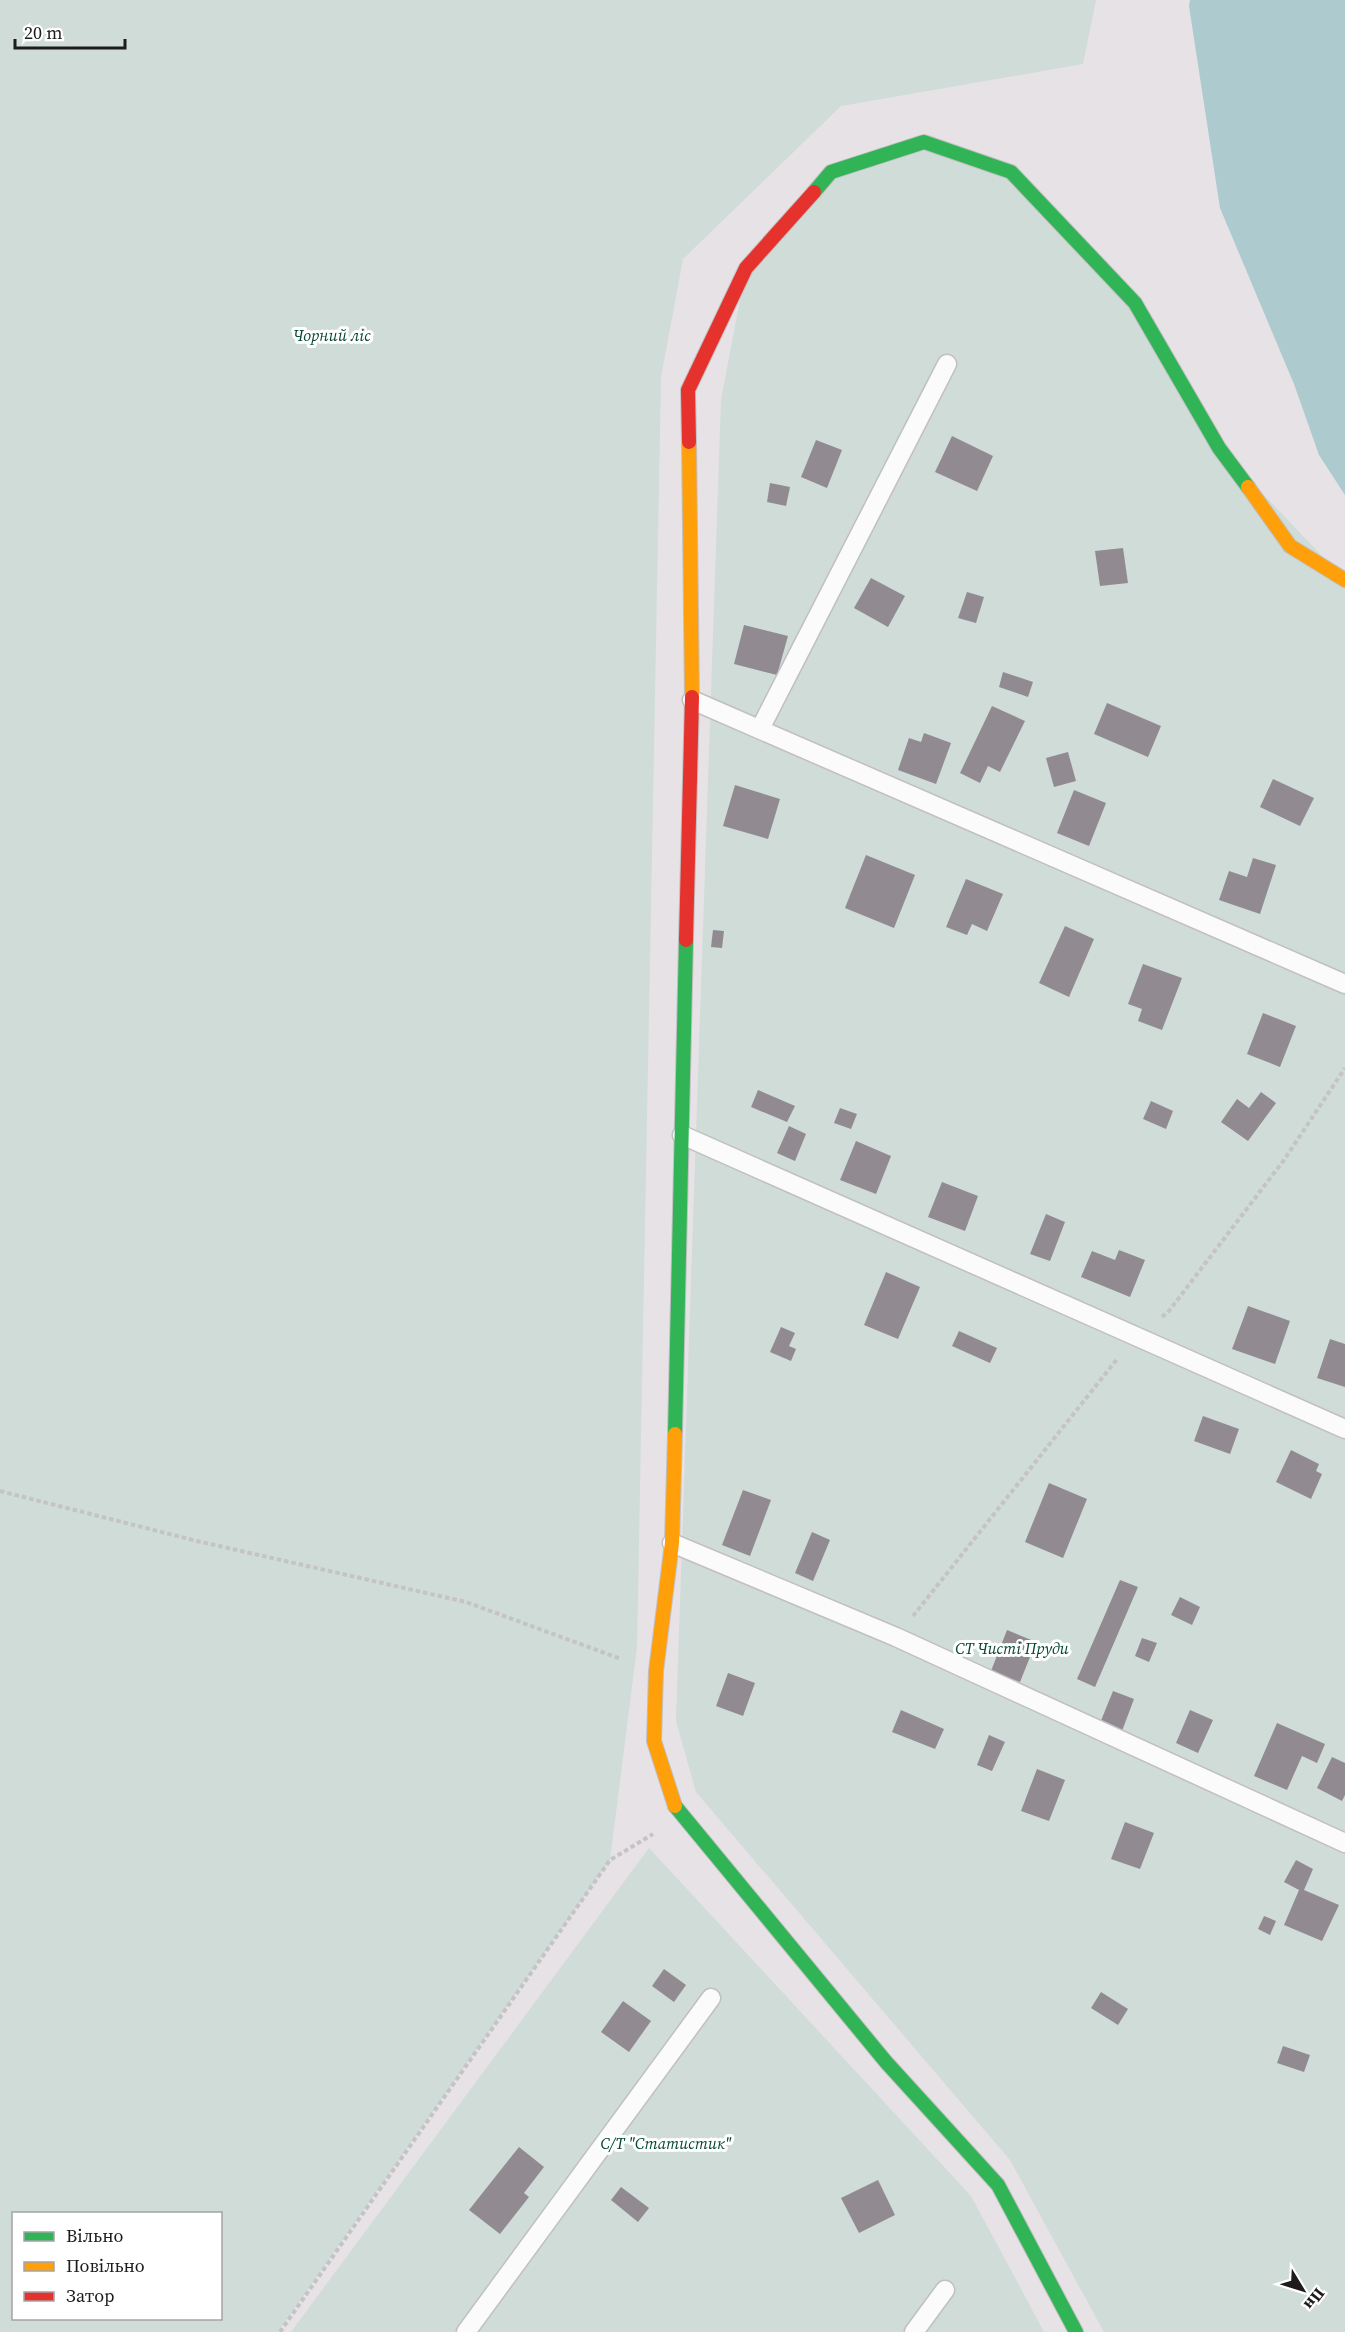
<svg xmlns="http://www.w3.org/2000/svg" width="1345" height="2332" font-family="'Source Serif 4',serif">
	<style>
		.green { fill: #cfdcd7; fill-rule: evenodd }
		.water { fill: #adcace }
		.building { fill: #918b91 }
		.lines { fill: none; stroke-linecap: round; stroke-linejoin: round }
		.lane-casing { stroke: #c2bfc2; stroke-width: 21 }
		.fast-casing { stroke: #c2bfc2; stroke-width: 16 }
		.slow-casing { stroke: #c2bfc2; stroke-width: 16 }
		.jam-casing { stroke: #c2bfc2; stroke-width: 16 }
		.path { stroke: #c5c3c5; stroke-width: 4; stroke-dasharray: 4.5 3; stroke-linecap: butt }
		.lane { stroke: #fbfbfb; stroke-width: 18 }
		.fast { stroke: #30b455; stroke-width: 14 }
		.slow { stroke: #ff9f0a; stroke-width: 14 }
		.jam { stroke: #e5322d; stroke-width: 14 }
		.labels { text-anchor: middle; stroke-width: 6; stroke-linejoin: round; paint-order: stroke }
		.park-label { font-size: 16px; font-style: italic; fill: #044830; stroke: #fff }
	</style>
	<rect width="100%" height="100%" fill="#e6e2e6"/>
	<g class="green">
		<path d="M 0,0 L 1096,0 L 1083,64 L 841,106 L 683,259 L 661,377 L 637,1647 L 610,1860 L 278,2332 L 0,2332 ZM 14,2214 L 220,2214 L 220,2318 L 14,2318 Z"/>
		<path d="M 924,142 L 1011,172 L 1135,303 L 1219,448 L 1345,580 L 1345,2332 L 1104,2332 L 1010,2160 L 696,1792 L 676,1721 L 721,400 L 746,268 L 831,172 Z"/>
		<path d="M 649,1848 L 971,2196 L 1044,2332 L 291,2332 Z"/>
	</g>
	<path class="water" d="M 1190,0 L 1345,0 L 1345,495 L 1319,455 L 1294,384 L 1220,208 L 1189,6 Z"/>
	<g class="building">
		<path d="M 952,436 L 993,456 L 977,491 L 935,472 Z"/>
		<path d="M 816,440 L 842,450 L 827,488 L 801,477 Z"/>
		<path d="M 770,483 L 790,487 L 786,506 L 767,502 Z"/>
		<path d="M 1123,548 L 1128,583 L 1100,586 L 1095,551 Z"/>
		<path d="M 871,578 L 905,596 L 888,627 L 854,608 Z"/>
		<path d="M 967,592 L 984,597 L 976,623 L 958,618 Z"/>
		<path d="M 744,625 L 788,636 L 777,675 L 734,664 Z"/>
		<path d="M 1003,672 L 1033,682 L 1028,697 L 999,687 Z"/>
		<path d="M 1107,703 L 1161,726 L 1148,757 L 1094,734 Z"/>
		<path d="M 992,706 L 1025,721 L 1000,772 L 988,766 L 980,783 L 960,773 Z"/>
		<path d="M 924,733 L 951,743 L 936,784 L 898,770 L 909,738 L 921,742 Z"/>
		<path d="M 1068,752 L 1076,781 L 1054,787 L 1046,758 Z"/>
		<path d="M 1273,779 L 1314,798 L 1300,826 L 1260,807 Z"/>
		<path d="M 735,785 L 780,799 L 768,839 L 723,826 Z"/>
		<path d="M 1074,790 L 1106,803 L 1089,846 L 1057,833 Z"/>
		<path d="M 866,855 L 915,875 L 894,928 L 845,908 Z"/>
		<path d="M 1253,858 L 1276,865 L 1260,914 L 1219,900 L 1229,871 L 1247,877 Z"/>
		<path d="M 966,879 L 1003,894 L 987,931 L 972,924 L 967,935 L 946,927 Z"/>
		<path d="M 1065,926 L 1094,939 L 1069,997 L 1039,983 Z"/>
		<path d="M 713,930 L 724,931 L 722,948 L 711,947 Z"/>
		<path d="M 1143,964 L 1182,978 L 1162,1030 L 1138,1021 L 1142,1009 L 1128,1004 Z"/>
		<path d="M 1263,1013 L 1296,1026 L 1280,1067 L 1247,1054 Z"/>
		<path d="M 758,1090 L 795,1106 L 787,1122 L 751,1107 Z"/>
		<path d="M 1261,1092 L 1276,1103 L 1248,1141 L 1221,1122 L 1237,1099 L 1249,1108 Z"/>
		<path d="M 1151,1101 L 1173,1111 L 1166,1129 L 1143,1119 Z"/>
		<path d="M 840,1108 L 857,1114 L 851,1129 L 834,1123 Z"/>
		<path d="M 789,1126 L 806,1134 L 795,1161 L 777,1153 Z"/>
		<path d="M 856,1141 L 891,1156 L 876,1194 L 840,1180 Z"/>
		<path d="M 942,1182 L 978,1196 L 965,1231 L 928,1217 Z"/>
		<path d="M 1046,1214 L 1065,1222 L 1050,1261 L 1030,1254 Z"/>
		<path d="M 1119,1250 L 1145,1260 L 1130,1297 L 1081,1277 L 1092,1251 L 1115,1260 Z"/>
		<path d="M 886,1272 L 920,1287 L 898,1339 L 864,1325 Z"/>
		<path d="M 1248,1306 L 1290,1321 L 1275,1364 L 1232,1349 Z"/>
		<path d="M 781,1327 L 795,1333 L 789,1346 L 796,1349 L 791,1361 L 770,1352 Z"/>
		<path d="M 959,1331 L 997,1348 L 990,1363 L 952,1346 Z"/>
		<path d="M 1330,1339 L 1345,1344 L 1345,1387 L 1317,1378 Z"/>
		<path d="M 1203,1416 L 1239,1429 L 1230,1454 L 1194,1441 Z"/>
		<path d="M 1291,1450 L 1319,1464 L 1316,1471 L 1322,1474 L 1311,1499 L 1276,1482 Z"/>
		<path d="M 1049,1483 L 1087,1499 L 1063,1558 L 1025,1542 Z"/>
		<path d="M 743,1490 L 771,1500 L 750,1556 L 722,1545 Z"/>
		<path d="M 812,1532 L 830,1540 L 813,1581 L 795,1573 Z"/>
		<path d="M 1120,1580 L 1138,1587 L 1095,1687 L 1077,1679 Z"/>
		<path d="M 1180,1597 L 1200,1607 L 1192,1625 L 1171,1615 Z"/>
		<path d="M 1007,1630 L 1036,1642 L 1020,1682 L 991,1671 Z"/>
		<path d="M 1142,1638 L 1157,1643 L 1149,1662 L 1135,1656 Z"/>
		<path d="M 728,1673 L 755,1683 L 743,1716 L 716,1706 Z"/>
		<path d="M 1113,1691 L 1134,1699 L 1122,1731 L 1100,1723 Z"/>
		<path d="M 901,1710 L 944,1729 L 935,1749 L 892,1732 Z"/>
		<path d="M 1190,1710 L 1213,1720 L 1198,1753 L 1176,1743 Z"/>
		<path d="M 1277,1723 L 1325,1744 L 1317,1763 L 1302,1756 L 1287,1790 L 1254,1776 Z"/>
		<path d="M 989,1735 L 1005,1742 L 992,1771 L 977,1765 Z"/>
		<path d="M 1332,1757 L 1345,1763 L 1345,1795 L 1342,1801 L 1317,1788 Z"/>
		<path d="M 1037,1769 L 1065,1780 L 1049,1821 L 1021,1811 Z"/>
		<path d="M 1125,1822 L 1154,1833 L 1140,1869 L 1111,1859 Z"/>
		<path d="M 1296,1860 L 1313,1869 L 1304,1890 L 1339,1905 L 1322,1941 L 1284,1925 L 1299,1890 L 1284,1882 Z"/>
		<path d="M 1264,1916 L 1276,1921 L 1270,1935 L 1258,1929 Z"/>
		<path d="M 664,1969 L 686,1985 L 674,2002 L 652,1986 Z"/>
		<path d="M 1101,1992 L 1128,2009 L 1118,2025 L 1091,2008 Z"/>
		<path d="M 623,2001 L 651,2021 L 629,2052 L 601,2032 Z"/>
		<path d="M 1283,2046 L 1310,2055 L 1304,2072 L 1277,2063 Z"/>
		<path d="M 519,2147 L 544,2167 L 524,2193 L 529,2197 L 500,2234 L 469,2210 Z"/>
		<path d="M 878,2180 L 895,2215 L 859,2233 L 841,2198 Z"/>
		<path d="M 621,2187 L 649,2208 L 638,2222 L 611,2200 Z"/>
	</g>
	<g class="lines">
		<defs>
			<g id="lane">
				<path d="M 692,700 L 1345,984"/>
				<path d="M 760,729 L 947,364"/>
				<path d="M 682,1135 L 1345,1429"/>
				<path d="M 672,1543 L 896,1637 L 1345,1843"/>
				<path d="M 466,2332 L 711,1998"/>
				<path d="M 914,2332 L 945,2290"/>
			</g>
			<g id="fast">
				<path d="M 814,192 L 831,172 L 924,142 L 1011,172 L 1135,303 L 1219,448 L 1248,487"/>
				<path d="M 675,1434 L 686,940"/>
				<path d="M 675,1806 L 886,2062 L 998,2185 L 1076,2332"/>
			</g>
			<g id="slow">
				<path d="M 689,442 L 692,697"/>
				<path d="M 1248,487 L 1290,546 L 1345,580"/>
				<path d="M 675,1434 L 672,1543 L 656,1671 L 654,1741 L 675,1806"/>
			</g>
			<g id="jam">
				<path d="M 689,442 L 688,390 L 746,268 L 814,192"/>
				<path d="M 686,940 L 692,697"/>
			</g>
		</defs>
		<use href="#lane" class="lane-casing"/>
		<use href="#fast" class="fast-casing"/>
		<use href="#slow" class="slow-casing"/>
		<use href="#jam" class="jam-casing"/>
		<g class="path">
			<path d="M 1162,1317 L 1169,1311 L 1284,1160 L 1345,1068"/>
			<path d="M 0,1491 L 197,1541 L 466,1602 L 621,1659"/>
			<path d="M 913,1616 L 1118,1358"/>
			<path d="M 280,2332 L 610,1860 L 653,1834"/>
		</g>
		<use href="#lane" class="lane"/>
		<use href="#fast" class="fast"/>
		<use href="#slow" class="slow"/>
		<use href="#jam" class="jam"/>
	</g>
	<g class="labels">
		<g class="park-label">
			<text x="332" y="341">Чорний ліс</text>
			<text x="1012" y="1654">СТ Чисті Пруди</text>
			<text x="666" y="2149">С/Т "Статистик"</text>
		</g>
	</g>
	<rect x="12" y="2212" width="210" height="108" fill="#ffffff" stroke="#a5a4a5" stroke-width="1.5"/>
	<rect x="24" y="2232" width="30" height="9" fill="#30b455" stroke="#a5a4a5" stroke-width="1.5"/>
	<text x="66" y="2242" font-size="18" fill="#1d1b1d">Вільно</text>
	<rect x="24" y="2262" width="30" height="9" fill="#ff9f0a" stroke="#a5a4a5" stroke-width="1.5"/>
	<text x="66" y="2272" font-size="18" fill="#1d1b1d">Повільно</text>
	<rect x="24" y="2292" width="30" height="9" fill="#e5322d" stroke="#a5a4a5" stroke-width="1.5"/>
	<text x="66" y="2302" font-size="18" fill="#1d1b1d">Затор</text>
	<g transform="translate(1303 2290) rotate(128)" stroke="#ffffff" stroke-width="4.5" paint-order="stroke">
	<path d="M0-4.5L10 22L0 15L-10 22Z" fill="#1d1b1d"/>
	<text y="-9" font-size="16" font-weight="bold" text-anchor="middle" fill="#1d1b1d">Пн</text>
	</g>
	<path d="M15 39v9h110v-9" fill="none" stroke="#1d1b1d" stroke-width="3"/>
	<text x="24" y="39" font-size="18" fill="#1d1b1d" stroke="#ffffff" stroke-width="4.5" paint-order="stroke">20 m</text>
</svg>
